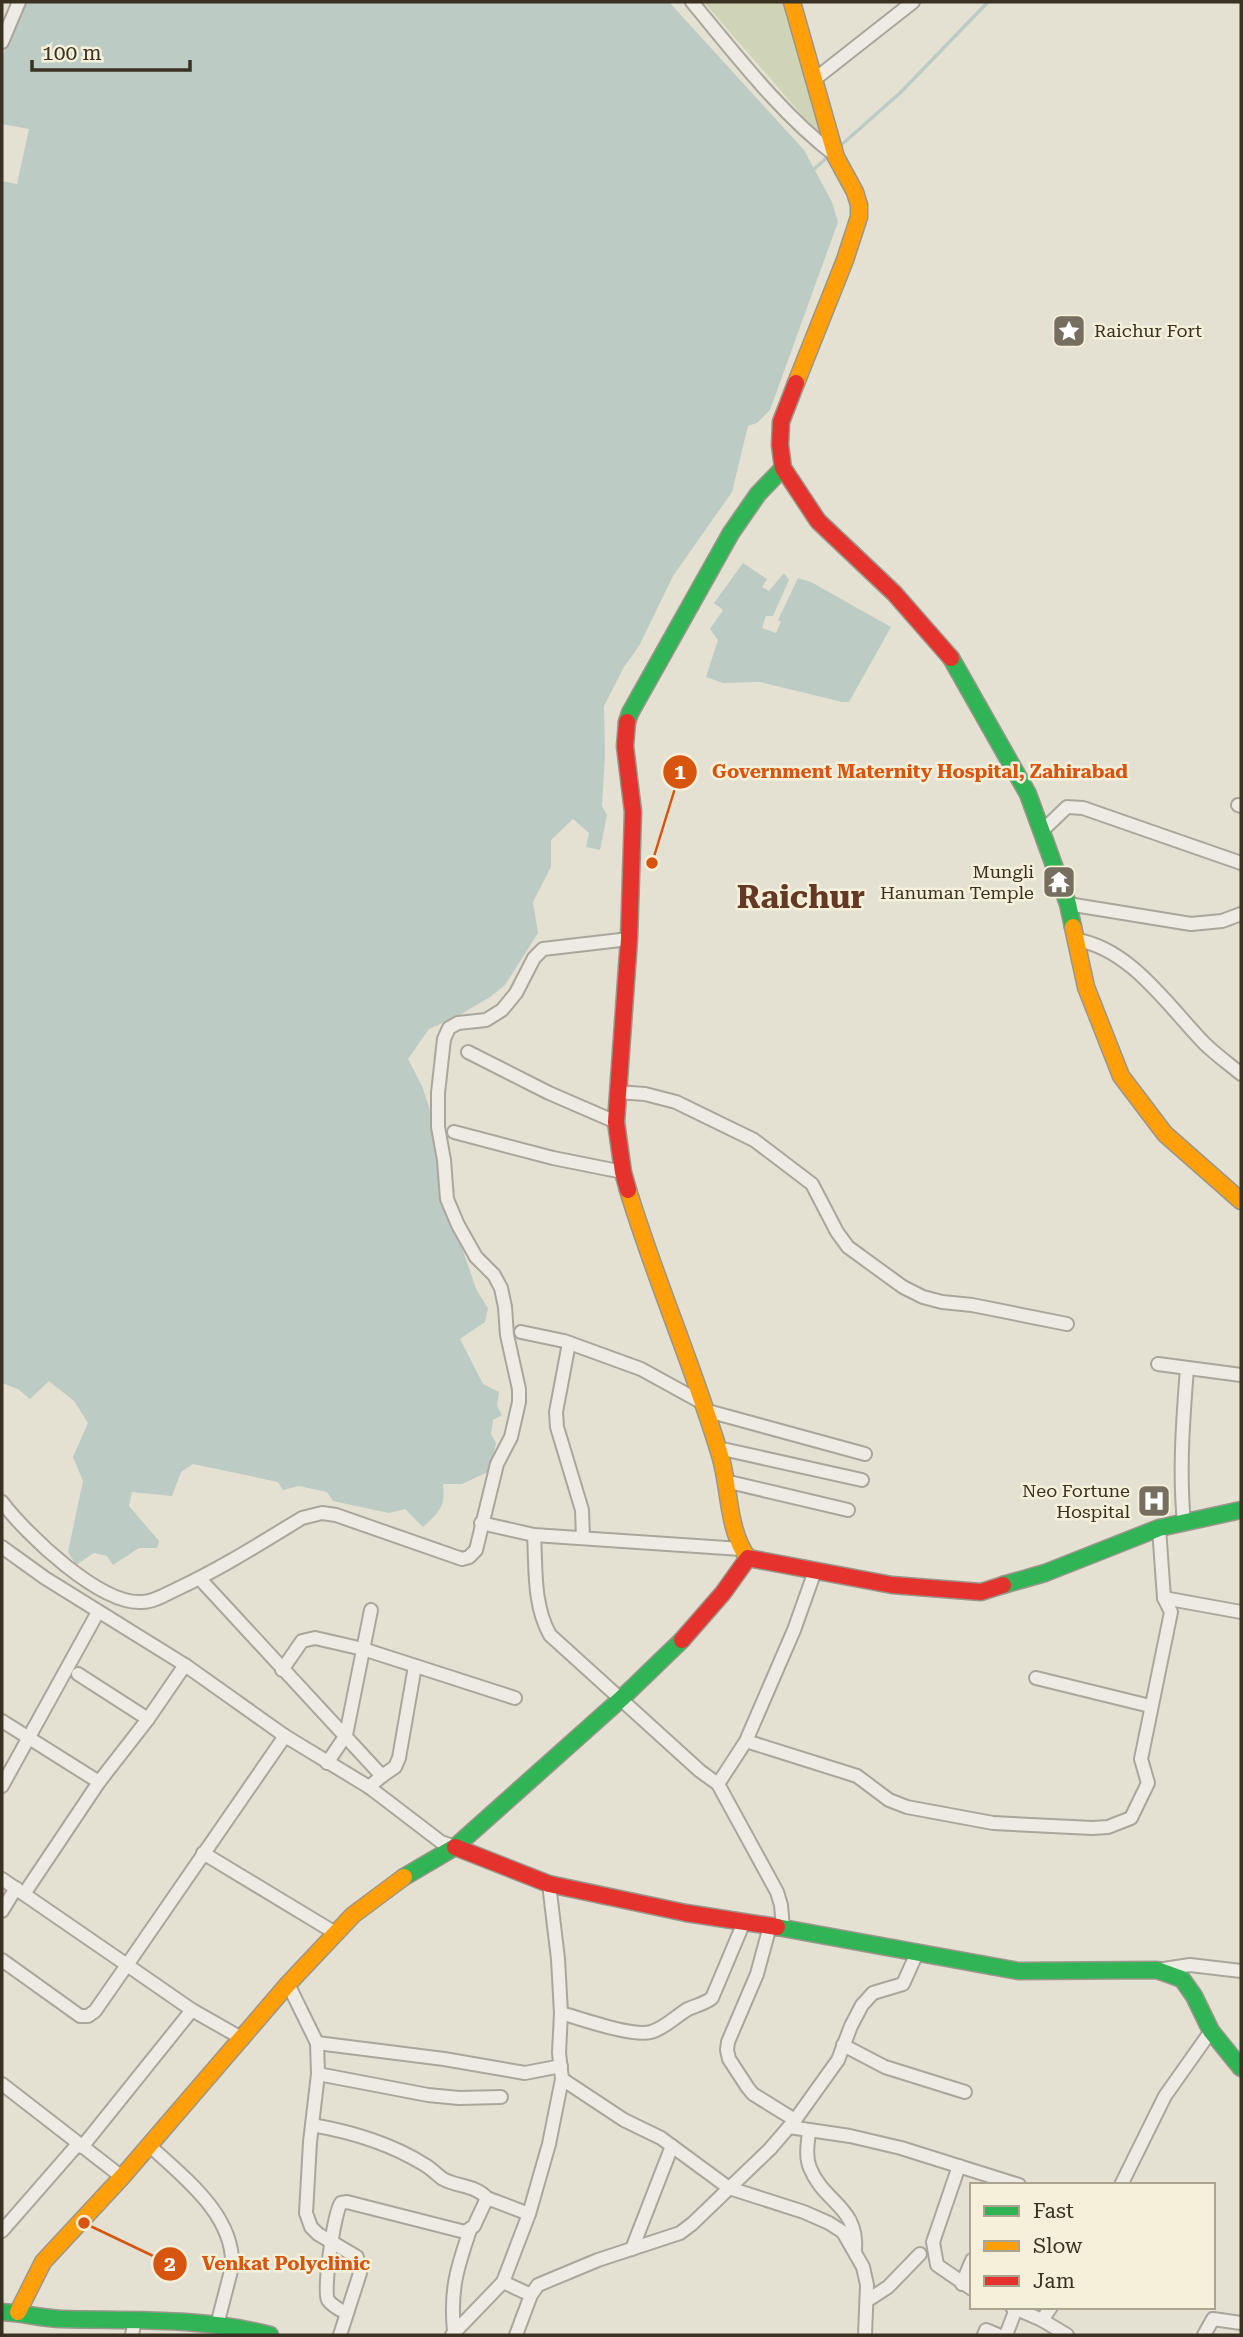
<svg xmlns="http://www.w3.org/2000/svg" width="1243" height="2337" font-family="'Roboto Serif',serif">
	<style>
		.green { fill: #d0d4b6 }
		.water { fill: #bccbc4 }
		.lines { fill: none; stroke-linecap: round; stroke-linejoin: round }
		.stream { stroke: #bccbc4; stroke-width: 3.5 }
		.street-casing { stroke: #aaa69b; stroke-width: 16 }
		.fast-casing { stroke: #9a968b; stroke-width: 19 }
		.slow-casing { stroke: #9a968b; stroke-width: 19 }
		.jam-casing { stroke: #9a968b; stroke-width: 19 }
		.street { stroke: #edebe3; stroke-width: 12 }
		.fast { stroke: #30b455; stroke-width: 16 }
		.slow { stroke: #ff9f0a; stroke-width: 16 }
		.jam { stroke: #e5322d; stroke-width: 16 }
		.labels { text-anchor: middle; stroke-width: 5; stroke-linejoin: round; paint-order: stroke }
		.poi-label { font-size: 18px; fill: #3a3122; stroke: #f4f0da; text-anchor: end }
		.town-label { font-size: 32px; font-weight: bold; fill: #643925; stroke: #f4f0da }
		.leader { fill: none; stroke: #d7550e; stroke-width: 2.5 }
		.callout-dot { fill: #d7550e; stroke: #f4f0da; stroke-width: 2.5 }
		.mark-label { font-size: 21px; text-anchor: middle; font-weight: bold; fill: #fff }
		.callout-label { font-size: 19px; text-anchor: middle; font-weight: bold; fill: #d7550e; stroke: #f4f0da; stroke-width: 5; stroke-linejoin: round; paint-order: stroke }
	</style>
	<rect width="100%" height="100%" fill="#e4e1d3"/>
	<path class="green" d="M 704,2 L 784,2 L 824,126 L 819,135 Z"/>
	<g class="water">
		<path d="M 25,2 L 669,2 L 804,150 L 832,202 L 838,222 L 770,410 L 757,423 L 748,426 L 732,492 L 673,576 L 639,646 L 624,667 L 604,706 L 605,755 L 602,806 L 607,815 L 600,850 L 586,847 L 589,833 L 573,819 L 551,840 L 551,867 L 533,902 L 538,933 L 505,985 L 490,997 L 458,1016 L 429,1029 L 408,1059 L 422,1086 L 429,1107 L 441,1168 L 439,1194 L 463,1251 L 477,1291 L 488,1308 L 485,1322 L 460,1339 L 483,1384 L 499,1392 L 497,1406 L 502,1415 L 493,1420 L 491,1434 L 496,1443 L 490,1471 L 462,1484 L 443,1484 C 446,1507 439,1512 423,1527 L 405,1509 L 389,1513 L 333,1501 L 327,1492 L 299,1486 L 283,1490 L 278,1482 L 193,1464 L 181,1472 L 172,1496 L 132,1492 L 129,1506 L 159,1541 L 157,1548 L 139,1548 L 113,1565 L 107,1556 L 94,1553 L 76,1565 L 68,1552 L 83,1481 L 73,1457 L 88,1423 L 74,1401 L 49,1381 L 30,1399 L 18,1389 L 2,1383 L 2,181 L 17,184 L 29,129 L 2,124 L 2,57 Z"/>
		<path d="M 743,563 L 767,579 L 762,587 L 769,591 L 784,573 L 789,580 L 773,616 L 766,616 L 762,628 L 776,633 L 781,622 L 778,620 L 798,578 L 811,582 L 891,627 L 849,702 L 842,702 L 760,682 L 723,683 L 706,677 L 718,640 L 710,629 L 723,610 L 714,603 Z"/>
	</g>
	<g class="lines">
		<g class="stream">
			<path d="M 839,147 L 900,93 L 988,2"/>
			<path d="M 813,170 L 831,154"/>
		</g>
		<defs>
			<g id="street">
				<path d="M 692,2 C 737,56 780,113 836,156"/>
				<path d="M 2,42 L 19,2"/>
				<path d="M 815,79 L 913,2"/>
				<path d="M 1238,805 L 1241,806"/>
				<path d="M 1042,831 L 1067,807 L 1083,808 L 1241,863"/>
				<path d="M 1068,904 L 1191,924 L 1222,921 L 1241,914"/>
				<path d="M 1076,940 C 1129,947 1169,1007 1204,1043 C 1215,1054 1229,1064 1241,1074"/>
				<path d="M 468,1052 L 549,1093 L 616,1122"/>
				<path d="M 617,1092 L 645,1094 L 676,1102 L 754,1140 L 812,1184 L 837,1232 L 848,1247 L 903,1287 L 923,1297 L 942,1302 L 972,1305 L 1067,1324"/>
				<path d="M 454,1132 L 553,1158 L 623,1172"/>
				<path d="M 521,1332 L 564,1341 L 641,1369 L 701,1402"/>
				<path d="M 569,1343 L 556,1412 L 557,1427 L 582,1510 L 583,1538"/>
				<path d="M 1158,1364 L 1241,1375"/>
				<path d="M 704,1410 L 865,1454"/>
				<path d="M 718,1448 L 862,1480"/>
				<path d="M 725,1481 L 848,1510"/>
				<path d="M 2,1502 C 26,1534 100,1605 142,1602 C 154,1602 166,1594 177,1589 C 220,1569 261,1543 302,1518 L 322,1513 L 336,1515 L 462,1559 L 469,1557 L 476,1550 L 497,1464 L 511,1437 L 519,1402 L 519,1389 L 507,1335 L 505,1307 L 501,1288 L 494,1275 L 476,1257 L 458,1225 L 447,1199 L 444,1160 L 438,1127 L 438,1093 L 444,1039 L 449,1028 L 458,1023 L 486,1020 L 502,1010 L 516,993 L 534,958 L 543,949 L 629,939"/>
				<path d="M 481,1523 L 534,1535 L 741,1549"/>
				<path d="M 1184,1523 C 1179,1471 1183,1420 1187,1368"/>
				<path d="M 534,1535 C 536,1568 533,1605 550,1635 L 700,1771 L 718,1784 L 777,1892 L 781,1905 L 783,1928"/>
				<path d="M 2,1547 L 45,1578 L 185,1665 L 285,1736 L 369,1787 L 441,1842 L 455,1847"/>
				<path d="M 200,1579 L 382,1776 L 369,1787"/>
				<path d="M 1164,1598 L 1241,1612"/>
				<path d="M 282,1670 L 302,1641 L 315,1638 L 363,1649 L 515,1698"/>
				<path d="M 78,1674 L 148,1719"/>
				<path d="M 1036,1678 L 1150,1706"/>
				<path d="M 2,1721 L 99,1782 L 24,1894"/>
				<path d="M 746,1741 L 857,1776 L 889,1800 L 907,1807 L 993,1823 L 1092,1828 L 1108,1827 L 1131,1818 L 1148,1783 L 1141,1759 L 1171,1612 L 1164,1598 L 1159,1528"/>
				<path d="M 327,1763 L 346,1735 L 371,1610"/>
				<path d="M 382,1776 L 395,1767 L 399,1758 L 415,1666"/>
				<path d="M 99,1782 L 148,1719 L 185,1665"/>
				<path d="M 718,1784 L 746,1741 L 794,1630 L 815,1571"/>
				<path d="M 2,1786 L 98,1612"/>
				<path d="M 203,1853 L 337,1934"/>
				<path d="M 2,1879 L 127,1965 L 95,2011 L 88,2016 L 80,2016 L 2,1960"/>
				<path d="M 2,1911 L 16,1888"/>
				<path d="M 770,1926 L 757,1974 L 728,2042 L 727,2050 L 729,2059 L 748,2088 L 753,2094 L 795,2120"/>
				<path d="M 1157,1970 L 1190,1965 L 1241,1971"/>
				<path d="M 288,1984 L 317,2043 L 318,2074 L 310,2142 L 306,2213 L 311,2227 L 318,2234 L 357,2257 L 360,2273 L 340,2335"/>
				<path d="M 561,2013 C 582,2019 632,2037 651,2032 C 665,2028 676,2016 688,2009 C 697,2005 704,2004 712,1998 L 744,1922"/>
				<path d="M 243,2039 L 192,2010 L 127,1965 L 285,1736"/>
				<path d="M 317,2043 L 444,2059 L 525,2073 L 561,2066"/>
				<path d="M 843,2045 L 885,2067 L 965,2092"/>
				<path d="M 318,2074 L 428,2095 L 459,2098 L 501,2097"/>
				<path d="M 562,2079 L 624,2120 L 661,2138 L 729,2188 L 804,2212 L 829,2223 L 843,2232 L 863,2267 L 867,2285 L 865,2335"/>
				<path d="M 2,2084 L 122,2177"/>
				<path d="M 312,2125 C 353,2132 390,2143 425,2165 C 432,2169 437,2175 443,2179 C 458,2187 475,2185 487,2198"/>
				<path d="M 789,2127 L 850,2136 L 901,2148 L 1019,2185"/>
				<path d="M 809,2131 C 808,2143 805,2156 810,2168 C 824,2203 859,2207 855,2251"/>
				<path d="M 149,2145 C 183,2177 235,2215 232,2267 L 217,2325"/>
				<path d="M 82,2147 L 192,2010"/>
				<path d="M 959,2166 L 933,2242 L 937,2265 L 972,2289"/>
				<path d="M 1121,2185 L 1165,2096 L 1211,2031"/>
				<path d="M 2,2231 L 78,2144"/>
				<path d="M 632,2249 L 672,2146"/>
				<path d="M 503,2282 L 531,2295"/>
				<path d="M 962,2284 L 972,2260"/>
				<path d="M 868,2300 L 888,2287 L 920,2254"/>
				<path d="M 1012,2307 L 1042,2320 L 1067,2335"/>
				<path d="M 346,2313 C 340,2310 332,2306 328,2300 C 323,2290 334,2213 341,2203 L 347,2202 L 465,2232 L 474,2226 L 487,2198 L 529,2214"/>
				<path d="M 1042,2320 L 1051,2307"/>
				<path d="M 454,2331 C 450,2290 457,2268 470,2230"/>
				<path d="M 132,2335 L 135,2320"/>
				<path d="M 452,2335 L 503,2282 L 529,2214 L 549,2144 L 562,2079 L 559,2053 L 561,2013 L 558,1959 L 549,1884"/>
				<path d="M 516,2335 L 531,2295 L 538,2285 L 598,2260 L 680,2233 L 692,2224 L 770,2149 L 795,2120 L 838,2060 L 851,2026 L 862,2005 L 873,1993 L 903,1984 L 917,1953"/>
				<path d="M 984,2335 L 986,2330 L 998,2335"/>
				<path d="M 1006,2335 L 1016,2309"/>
				<path d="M 1204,2335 L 1213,2319 L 1241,2323"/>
			</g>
			<g id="fast">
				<path d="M 951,658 L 1028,794 L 1068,904 L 1073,927"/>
				<path d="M 627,722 L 630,713 L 731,533 L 758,494 L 783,468"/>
				<path d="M 1003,1585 L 1045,1573 L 1159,1528 L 1241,1510"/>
				<path d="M 404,1877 L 455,1847 L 622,1698 L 682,1640"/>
				<path d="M 777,1927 L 1018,1971 L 1157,1970 L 1182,1979 L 1194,1996 L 1211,2031 L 1241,2068"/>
				<path d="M 2,2312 C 22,2313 41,2318 61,2319 C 132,2321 201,2317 270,2335"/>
			</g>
			<g id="slow">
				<path d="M 792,2 L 836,157 L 855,192 L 859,205 L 859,217 L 845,260 L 796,383"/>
				<path d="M 1073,927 L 1086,987 L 1121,1076 L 1165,1134 L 1241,1201"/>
				<path d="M 628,1190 C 655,1279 693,1365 720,1455 C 730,1487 727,1530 748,1558"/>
				<path d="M 18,2312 L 43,2262 L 122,2177 L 288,1984 L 353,1915 L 404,1877"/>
			</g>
			<g id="jam">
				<path d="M 796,383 L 781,422 L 780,445 L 783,468 L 818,521 L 894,593 L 951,658"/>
				<path d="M 627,722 L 625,746 L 633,812 L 629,939 L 616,1122 L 623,1172 L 628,1190"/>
				<path d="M 682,1640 L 723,1593 L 748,1558 L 892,1585 L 981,1592 L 1003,1585"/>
				<path d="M 455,1847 L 549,1884 L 686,1913 L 777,1927"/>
			</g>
		</defs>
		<use href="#street" class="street-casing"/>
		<use href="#fast" class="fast-casing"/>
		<use href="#slow" class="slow-casing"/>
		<use href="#jam" class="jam-casing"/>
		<use href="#street" class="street"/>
		<use href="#fast" class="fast"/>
		<use href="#slow" class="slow"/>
		<use href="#jam" class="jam"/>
	</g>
	<defs>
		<symbol id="sight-square" viewBox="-11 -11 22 22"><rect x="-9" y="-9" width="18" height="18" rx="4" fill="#766f60" stroke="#f4f0da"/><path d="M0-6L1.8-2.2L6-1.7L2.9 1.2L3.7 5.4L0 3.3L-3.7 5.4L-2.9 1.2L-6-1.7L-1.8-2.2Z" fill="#fff"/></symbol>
		<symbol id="temple-square" viewBox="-11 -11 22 22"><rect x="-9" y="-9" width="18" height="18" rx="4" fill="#766f60" stroke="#f4f0da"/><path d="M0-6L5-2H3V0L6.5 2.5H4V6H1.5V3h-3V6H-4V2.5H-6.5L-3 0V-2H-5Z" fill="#fff"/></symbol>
		<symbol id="hospital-square" viewBox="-11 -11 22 22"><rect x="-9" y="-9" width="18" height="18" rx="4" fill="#766f60" stroke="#f4f0da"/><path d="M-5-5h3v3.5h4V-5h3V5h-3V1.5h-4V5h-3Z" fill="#fff"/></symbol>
	</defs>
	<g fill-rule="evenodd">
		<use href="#sight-square" x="1050" y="312" width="38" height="38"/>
		<use href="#temple-square" x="1040" y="863" width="38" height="38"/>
		<use href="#hospital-square" x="1135" y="1482" width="38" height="38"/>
	</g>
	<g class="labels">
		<g class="poi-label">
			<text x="1094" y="337" text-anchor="start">Raichur Fort</text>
			<text x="1034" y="878">Mungli<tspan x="1034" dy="21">Hanuman Temple</tspan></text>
			<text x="1130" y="1497">Neo Fortune<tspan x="1130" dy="21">Hospital</tspan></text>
		</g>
		<g class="town-label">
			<text x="801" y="908">Raichur</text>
		</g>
	</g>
	<path class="leader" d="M652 863L680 772M84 2223L170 2264"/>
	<g class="callout-dot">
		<circle cx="652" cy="863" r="7"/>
		<circle cx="84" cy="2223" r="7"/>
		<circle cx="680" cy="772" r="18"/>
		<circle cx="170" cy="2264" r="18"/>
	</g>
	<g class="mark-label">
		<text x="680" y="779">1</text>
		<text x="170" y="2271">2</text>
	</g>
	<g class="callout-label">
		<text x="920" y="778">Government Maternity Hospital, Zahirabad</text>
		<text x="286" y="2270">Venkat Polyclinic</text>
	</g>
	<rect width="1243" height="2337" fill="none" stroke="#3a3122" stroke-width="7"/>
	<rect x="970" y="2183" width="245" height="126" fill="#f4f0da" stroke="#aaa490" stroke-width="2"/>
	<rect x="984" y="2206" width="35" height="10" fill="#30b455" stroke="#aaa490" stroke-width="2"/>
	<text x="1033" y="2218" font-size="21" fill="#3a3122">Fast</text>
	<rect x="984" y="2241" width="35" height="10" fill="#ff9f0a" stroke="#aaa490" stroke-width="2"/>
	<text x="1033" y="2253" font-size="21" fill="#3a3122">Slow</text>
	<rect x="984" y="2276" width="35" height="10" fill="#e5322d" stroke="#aaa490" stroke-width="2"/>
	<text x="1033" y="2288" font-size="21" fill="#3a3122">Jam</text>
	<path d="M32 60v10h158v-10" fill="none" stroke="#3a3122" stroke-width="3.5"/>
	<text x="42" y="60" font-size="21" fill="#3a3122" stroke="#f4f0da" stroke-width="5" paint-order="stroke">100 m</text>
</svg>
